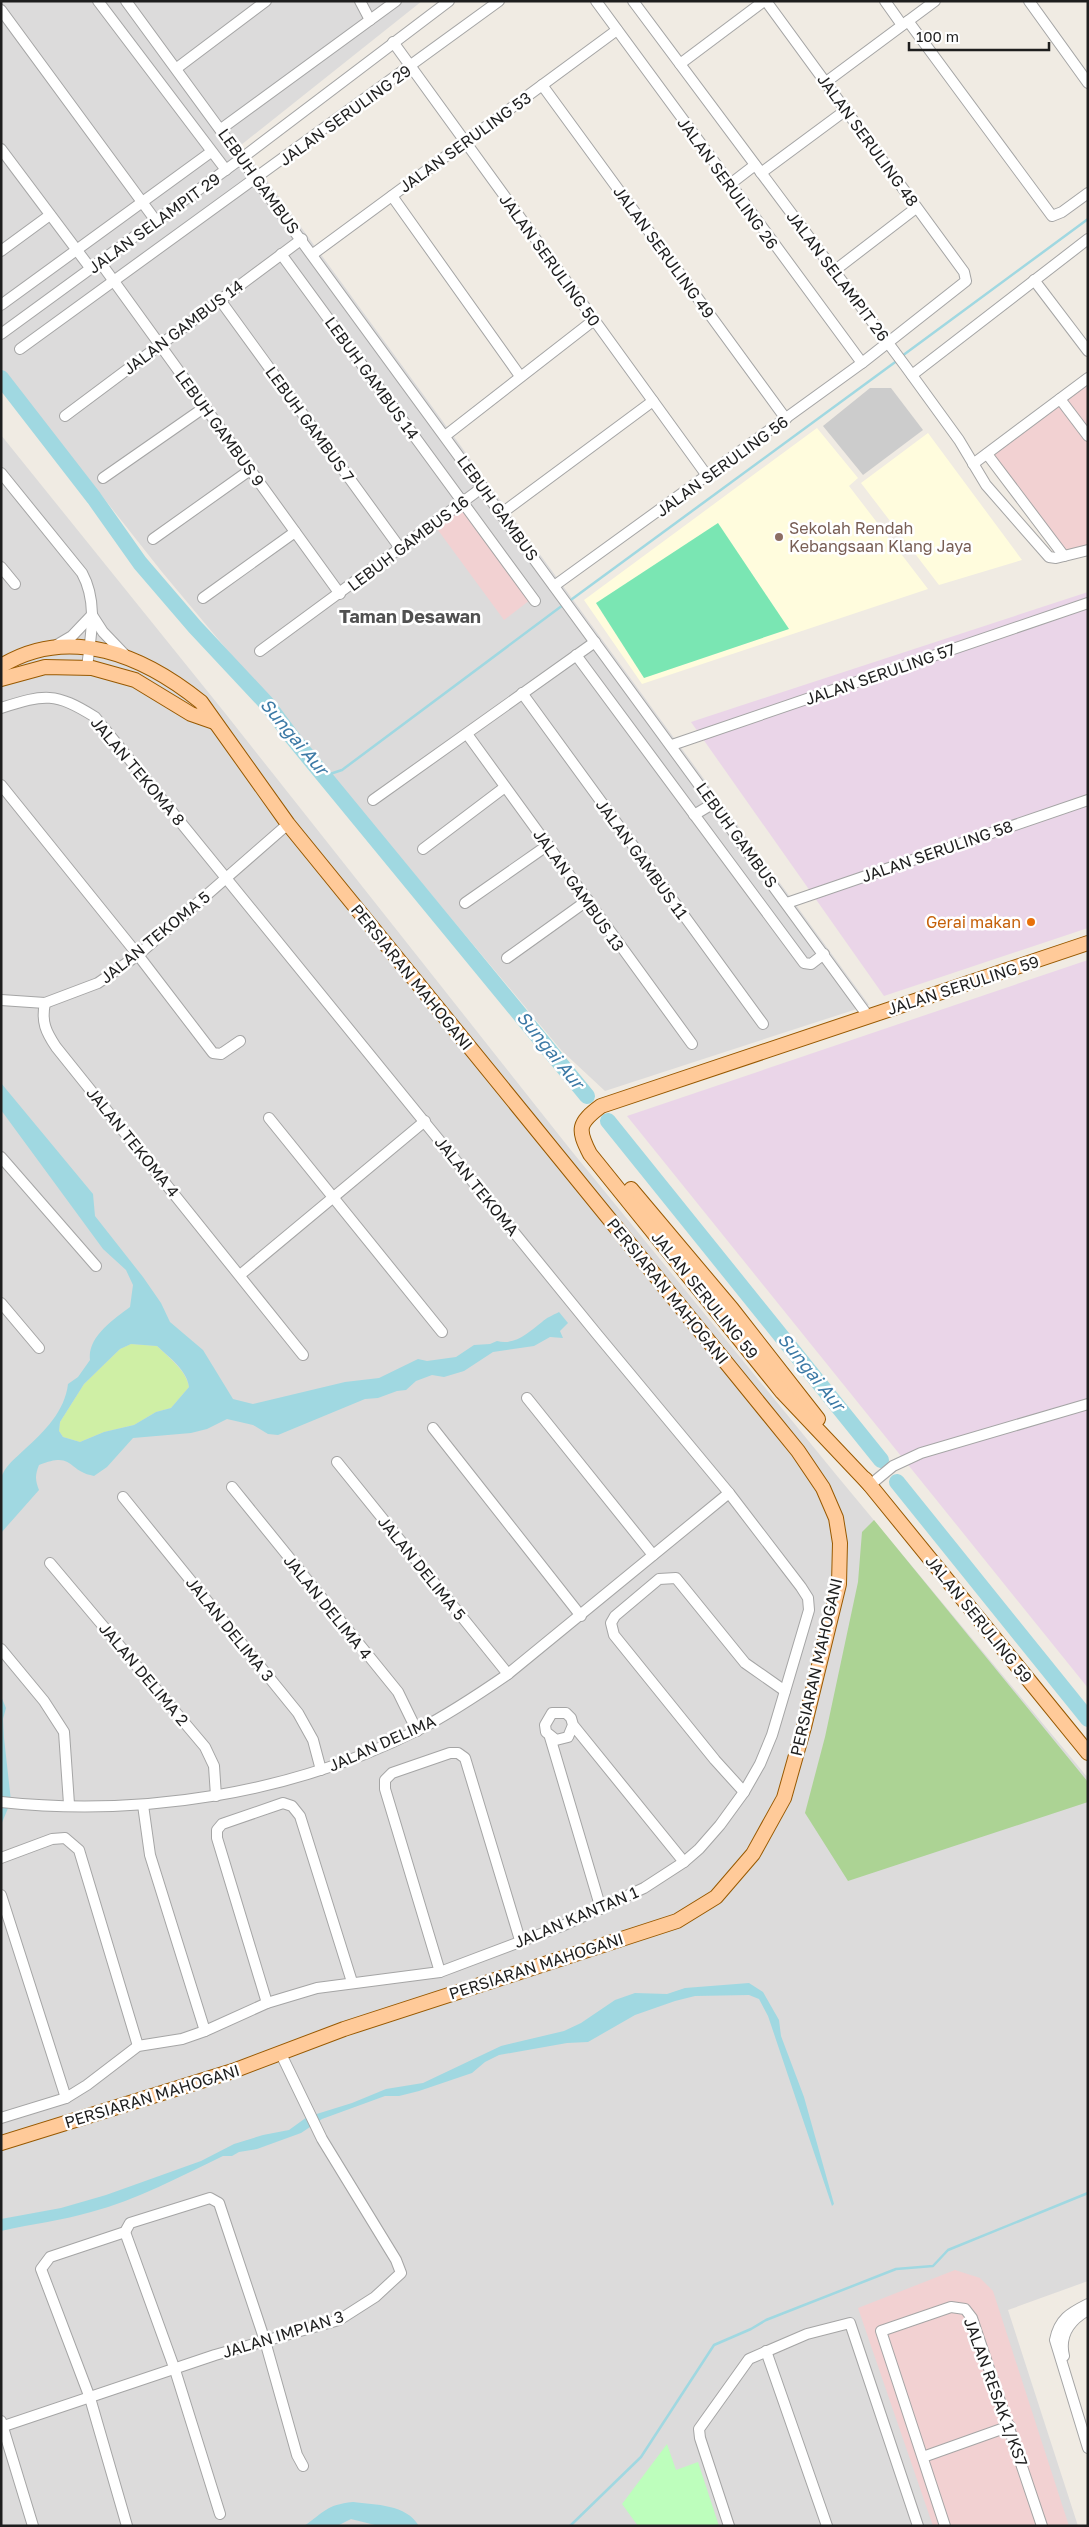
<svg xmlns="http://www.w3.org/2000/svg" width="1089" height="2527" font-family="'Golos Text',sans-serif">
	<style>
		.residential { fill: #dcdbdb }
		.commercial { fill: #f2d1d2 }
		.industrial { fill: #ead5e8 }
		.education { fill: #fffcdd }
		.religious { fill: #ccc }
		.grass { fill: #cfefa5 }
		.forest { fill: #acd394 }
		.park { fill: #bdfebc }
		.pitch { fill: #7ae6b3 }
		.water { fill: #a0d8e1; fill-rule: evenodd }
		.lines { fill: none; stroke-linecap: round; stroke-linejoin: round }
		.stream { stroke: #a0d8e1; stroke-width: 2.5 }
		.river { stroke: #a0d8e1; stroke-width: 16 }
		.minor-casing { stroke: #a5a5a5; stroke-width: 12 }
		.major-casing { stroke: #985900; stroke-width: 16 }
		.minor { stroke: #fff; stroke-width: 10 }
		.major { stroke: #ffca99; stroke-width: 14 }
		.education-dot { fill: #8d6e63; stroke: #fff; stroke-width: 2 }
		.food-dot { fill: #e8710a; stroke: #fff; stroke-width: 2 }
		.labels { text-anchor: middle; stroke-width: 5; stroke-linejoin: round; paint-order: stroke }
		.street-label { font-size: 16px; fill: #1e1e1e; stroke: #fff }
		.education-label { font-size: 16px; fill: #785e54; stroke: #fff; text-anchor: start }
		.food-label { font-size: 16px; fill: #c56008; stroke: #fff; text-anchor: end }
		.neighbourhood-label { font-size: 18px; font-weight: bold; fill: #515151; stroke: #fff }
		.water-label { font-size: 18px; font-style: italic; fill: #3d7aa6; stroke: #fff }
	</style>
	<rect width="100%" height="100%" fill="#f0ebe3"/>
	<g class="residential">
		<path d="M 1,1 L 422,1 L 241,145 L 869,1005 L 605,1091 L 562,1051 L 162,572 L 1,368 Z"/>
		<path d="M 1,435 L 225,713 L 570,1149 L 838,1477 L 1088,1778 L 1088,2281 L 1008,2310 L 1078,2526 L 1,2526 Z"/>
	</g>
	<g class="commercial">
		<path d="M 1088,383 L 1088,546 L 1065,552 L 992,455 Z"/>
		<path d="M 462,507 L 530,600 L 504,620 L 435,526 Z"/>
		<path d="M 955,2270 L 980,2278 L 993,2291 L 1069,2526 L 933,2526 L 858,2308 Z"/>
	</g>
	<g class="industrial">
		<path d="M 1088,592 L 1088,928 L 884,996 L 691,722 Z"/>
		<path d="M 1088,960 L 1088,1688 L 627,1116 Z"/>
	</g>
	<g class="education">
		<path d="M 817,428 L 858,478 L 849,486 L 928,589 L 642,684 L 584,600 Z"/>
		<path d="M 928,433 L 1022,560 L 939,585 L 861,483 Z"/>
	</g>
	<path class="religious" d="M 870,388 L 891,388 L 923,430 L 863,475 L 823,426 Z"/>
	<path class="grass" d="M 131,1344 L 157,1346 C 169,1358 186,1370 189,1387 L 171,1408 L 156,1412 L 134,1425 L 104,1432 L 80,1442 L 63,1437 L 59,1431 L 60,1422 L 84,1384 L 120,1349 Z"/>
	<path class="forest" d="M 874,1520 L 1088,1782 L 1088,1802 L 848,1881 L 805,1813 L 825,1737 L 858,1582 L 862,1532 Z"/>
	<path class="park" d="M 667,2444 L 676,2470 L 698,2462 L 719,2526 L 638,2526 L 622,2504 Z"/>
	<path class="pitch" d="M 718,523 L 789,629 L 644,678 L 596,603 Z"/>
	<g class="water">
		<path d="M 1,1083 L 93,1194 L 95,1216 L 143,1277 L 161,1303 L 170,1322 L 203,1350 L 233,1399 L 253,1404 L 345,1382 L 379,1378 L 418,1359 L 427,1361 L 456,1357 L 474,1345 L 490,1344 L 497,1341 C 515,1346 529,1332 542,1322 C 546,1318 553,1315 559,1312 L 568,1323 L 560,1331 L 563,1338 L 550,1337 L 534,1346 L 493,1352 L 464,1371 L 444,1377 L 432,1375 L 416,1381 L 406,1390 L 397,1391 L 378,1398 L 365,1399 L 278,1435 L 268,1434 L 253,1425 L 227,1419 L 207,1429 L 191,1433 L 133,1438 L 107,1467 L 94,1476 C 66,1471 75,1451 39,1465 C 35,1475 35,1480 39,1490 L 1,1533 C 1,1518 0,1493 1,1479 C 4,1466 16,1458 25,1449 C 44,1432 65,1411 68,1384 L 78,1377 L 90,1360 C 87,1337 114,1319 130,1307 L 133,1285 L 126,1270 L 103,1249 L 1,1110 ZM 131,1344 L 157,1346 C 169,1357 187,1370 189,1387 L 171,1408 L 156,1412 L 134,1425 L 104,1432 L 80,1442 L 63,1437 L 59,1431 L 60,1422 L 84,1384 L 120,1349 Z"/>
		<path d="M 1,1696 L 6,1708 L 3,1719 L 4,1738 L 11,1801 L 1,1825 Z"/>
		<path d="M 749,1983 L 763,1992 L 779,2020 L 781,2036 L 804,2097 L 834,2204 L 832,2206 L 768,2016 L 759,1999 L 749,1995 L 695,1996 L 675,2001 L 635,2015 L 588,2042 L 567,2043 L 499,2055 L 485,2062 L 472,2073 L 419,2091 L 399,2096 L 385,2096 L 322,2119 L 301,2133 L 257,2149 L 239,2152 L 232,2156 L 223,2156 C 181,2176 137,2200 91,2212 C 61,2221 31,2224 1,2231 L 1,2219 L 61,2208 L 106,2195 L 201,2161 L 234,2144 L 263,2135 L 289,2130 L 307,2117 L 352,2103 L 386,2089 L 423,2083 L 501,2046 L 564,2031 L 581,2023 L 615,2000 L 635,1993 L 667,1994 L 685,1988 Z"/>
		<path d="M 353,2502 C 376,2505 406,2504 419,2526 L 379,2526 L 351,2519 L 337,2526 L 304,2526 C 325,2512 325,2505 353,2502 Z"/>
	</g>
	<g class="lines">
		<g class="stream">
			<path d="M 902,356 L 1088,219"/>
			<path d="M 568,602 L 898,360"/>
			<path d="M 324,776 L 342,770 L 563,605"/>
			<path d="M 570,2526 L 641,2457 L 714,2345 L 751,2329 L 766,2320 L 896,2269 L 933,2266 L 948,2250 L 1088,2193"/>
		</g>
		<g class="river">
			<path d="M 1,378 L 94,498 L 140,563 L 195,627 L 268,705 L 291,736 L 587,1096"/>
			<path d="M 608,1121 L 881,1460"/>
			<path d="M 897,1482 L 1088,1719"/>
		</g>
		<defs>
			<g id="minor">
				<path d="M 98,1 L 226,170"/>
				<path d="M 126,1 L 868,1016"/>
				<path d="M 360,1 L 370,20"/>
				<path d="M 596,1 L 862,363"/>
				<path d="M 633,1 L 906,367 L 959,440 L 986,485 L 1049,557 L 1056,558 L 1088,550"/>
				<path d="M 885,1 L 902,25"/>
				<path d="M 1029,1 L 1088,83"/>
				<path d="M 1,10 L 156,221"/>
				<path d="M 908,21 L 1052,216 L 1062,212 L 1088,193"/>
				<path d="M 393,42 L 708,477"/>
				<path d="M 680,64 L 764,1"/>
				<path d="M 177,68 L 266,1"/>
				<path d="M 826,82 L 935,1"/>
				<path d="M 542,85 L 786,419"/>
				<path d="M 221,129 L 396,1"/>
				<path d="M 1,149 L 91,269"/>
				<path d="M 761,173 L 846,110"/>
				<path d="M 729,185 L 755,165"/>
				<path d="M 392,196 L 520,376"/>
				<path d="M 1,251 L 50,215"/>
				<path d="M 281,254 L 535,601"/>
				<path d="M 313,254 L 617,30"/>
				<path d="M 100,262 L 340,594"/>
				<path d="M 834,271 L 916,208"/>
				<path d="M 1034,280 L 1088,351"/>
				<path d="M 220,300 L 400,548"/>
				<path d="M 1,305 L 211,152"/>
				<path d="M 1,334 L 242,158 L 449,1"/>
				<path d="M 20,349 L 499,1"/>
				<path d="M 912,375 L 1088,239"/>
				<path d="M 1060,399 L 1088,436"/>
				<path d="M 65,416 L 302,239"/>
				<path d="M 445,436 L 594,320"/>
				<path d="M 987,454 L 1064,556"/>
				<path d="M 973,464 L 1088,378"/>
				<path d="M 1,473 L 82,573 C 98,602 91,635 87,667"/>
				<path d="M 103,478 L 205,407"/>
				<path d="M 502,513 L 653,401"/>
				<path d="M 153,539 L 250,470"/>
				<path d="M 1,567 L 15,584"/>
				<path d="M 554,586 L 862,363 L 966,281 L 964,272 L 766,1"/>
				<path d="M 203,598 L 295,532"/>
				<path d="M 92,615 L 103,632 L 126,656"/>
				<path d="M 55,646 L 72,636 L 92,615"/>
				<path d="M 260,651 L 483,487"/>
				<path d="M 576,655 L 804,963 L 811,964 L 824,954"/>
				<path d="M 522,693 L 763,1024"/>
				<path d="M 1,708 C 45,694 55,692 95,717 L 596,1333 L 729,1493 L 801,1587 L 808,1598 L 809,1610 L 772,1735 L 760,1764 L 744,1792 L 720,1825 L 699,1849 L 684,1862 L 644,1888 L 562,1926 L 440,1972 L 317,1988 L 267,2003 L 205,2031 L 182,2039 L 138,2046 L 87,2085 L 66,2098 L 1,2118"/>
				<path d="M 467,734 L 692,1044"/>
				<path d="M 672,745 L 1088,603"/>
				<path d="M 1,785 L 138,955 L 213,1053 L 221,1054 L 240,1041"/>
				<path d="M 373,800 L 595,642"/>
				<path d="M 694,815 L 714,803"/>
				<path d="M 423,849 L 505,787"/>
				<path d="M 465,903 L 548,845"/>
				<path d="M 787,903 L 1088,800"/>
				<path d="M 507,958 L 588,900"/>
				<path d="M 1,1000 L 45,1003 L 98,983 L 138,955 L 288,824"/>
				<path d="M 45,1003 C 41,1022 46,1032 56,1047 L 303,1355"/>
				<path d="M 269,1118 L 442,1332"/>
				<path d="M 1,1157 L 96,1266"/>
				<path d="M 240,1275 L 425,1121"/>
				<path d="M 1,1303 L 39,1348"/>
				<path d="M 527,1398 L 653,1555"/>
				<path d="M 433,1428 L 581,1616"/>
				<path d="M 337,1462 L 508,1674"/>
				<path d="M 870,1485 L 893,1466 L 921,1453 L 1088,1404"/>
				<path d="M 232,1487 L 398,1692 L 417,1731"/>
				<path d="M 123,1497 L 298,1713 L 313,1740 L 321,1770"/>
				<path d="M 50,1563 L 205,1747 L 214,1766 L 216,1796"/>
				<path d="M 1,1649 L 44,1701 L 64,1732 L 69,1804"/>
				<path d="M 573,1725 L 568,1737 L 556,1740 L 546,1732 L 545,1725 L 552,1713 L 566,1713 L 571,1718 L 573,1725 L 684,1862"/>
				<path d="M 550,1737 L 601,1909"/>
				<path d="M 744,1792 L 715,1760 L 614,1635 L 611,1623 L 615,1616 L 659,1579 L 676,1578 L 745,1663 L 785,1691"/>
				<path d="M 1,1802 C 141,1817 292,1794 418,1730 C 449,1714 479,1694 508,1674 L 729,1493"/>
				<path d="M 143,1805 L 150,1855 L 205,2031"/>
				<path d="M 1,1858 L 52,1839 L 65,1838 L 79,1850 L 138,2046"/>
				<path d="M 1,1895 L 66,2098"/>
				<path d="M 440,1972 L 385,1789 L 385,1780 L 392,1773 L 450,1753 L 458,1753 L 465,1758 L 520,1940"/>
				<path d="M 267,2003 L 217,1838 L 217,1830 L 222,1824 L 283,1803 L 292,1806 L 300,1816 L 352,1982"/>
				<path d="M 125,2232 L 175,2370 L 220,2514"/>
				<path d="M 1088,2304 C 1070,2313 1059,2319 1055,2340 L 1088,2448"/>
				<path d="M 766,2351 L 827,2526"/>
				<path d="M 1064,2356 C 1059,2335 1070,2320 1088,2310"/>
				<path d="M 1,2421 L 33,2526"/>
				<path d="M 1,2427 L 215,2355 L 339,2320 L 375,2297 L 401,2273 L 396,2260 L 322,2139 L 281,2054"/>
				<path d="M 923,2457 L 1010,2426"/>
				<path d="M 127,2526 L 90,2398 L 41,2269 L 50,2257 L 125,2232 L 130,2223 L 210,2198 L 219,2203 L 265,2341 L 297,2455 L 303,2466"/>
				<path d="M 729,2526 L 700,2438 L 699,2429 L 749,2359 L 807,2334 L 850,2323 L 918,2526"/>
				<path d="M 945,2526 L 881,2331 L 951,2307 L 965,2309 L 972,2318 L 1042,2526"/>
			</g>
			<g id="major">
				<path d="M 1,666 C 70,624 144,656 201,702 L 288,824 L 798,1451 L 823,1488 L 836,1518 L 840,1543 L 839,1584 L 804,1727 L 784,1798 L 753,1854 L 716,1897 L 677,1921 L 344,2029 L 233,2071 L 1,2143"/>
				<path d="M 1,679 L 45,667 L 92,668 L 135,680 L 191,714 L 214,722"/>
				<path d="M 631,1189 L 732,1309 L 818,1419"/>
				<path d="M 865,1479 L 1088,1753"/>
				<path d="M 870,1485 L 782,1392 L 590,1154 C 577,1129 578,1123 601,1106 L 1088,943"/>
			</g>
		</defs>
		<use href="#minor" class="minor-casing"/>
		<use href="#major" class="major-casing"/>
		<use href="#minor" class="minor"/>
		<use href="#major" class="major"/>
	</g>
	<circle class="education-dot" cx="779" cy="537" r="5"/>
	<circle class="food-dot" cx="1031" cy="922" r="5"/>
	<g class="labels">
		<g class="street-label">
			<text transform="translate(345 115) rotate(-36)" y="6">JALAN SERULING 29</text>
			<text transform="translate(868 140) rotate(54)" y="6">JALAN SERULING 48</text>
			<text transform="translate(465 142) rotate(-36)" y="6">JALAN SERULING 53</text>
			<text transform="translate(259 181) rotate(54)" y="6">LEBUH GAMBUS</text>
			<text transform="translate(728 183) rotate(54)" y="6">JALAN SERULING 26</text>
			<text transform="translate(154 223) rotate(-36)" y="6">JALAN SELAMPIT 29</text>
			<text transform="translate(664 252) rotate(54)" y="6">JALAN SERULING 49</text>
			<text transform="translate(550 260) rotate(54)" y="6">JALAN SERULING 50</text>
			<text transform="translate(838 276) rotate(53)" y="6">JALAN SELAMPIT 26</text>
			<text transform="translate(183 327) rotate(-37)" y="6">JALAN GAMBUS 14</text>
			<text transform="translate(372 378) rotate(54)" y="6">LEBUH GAMBUS 14</text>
			<text transform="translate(310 424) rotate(54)" y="6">LEBUH GAMBUS 7</text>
			<text transform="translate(220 428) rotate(54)" y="6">LEBUH GAMBUS 9</text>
			<text transform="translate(722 466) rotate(-36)" y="6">JALAN SERULING 56</text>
			<text transform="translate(498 508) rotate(54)" y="6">LEBUH GAMBUS</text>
			<text transform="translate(408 543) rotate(-37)" y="6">LEBUH GAMBUS 16</text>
			<text transform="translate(880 674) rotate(-19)" y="6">JALAN SERULING 57</text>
			<text transform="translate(138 771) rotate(50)" y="6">JALAN TEKOMA 8</text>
			<text transform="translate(737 835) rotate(54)" y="6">LEBUH GAMBUS</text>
			<text transform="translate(937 851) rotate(-19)" y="6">JALAN SERULING 58</text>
			<text transform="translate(642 859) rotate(54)" y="6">JALAN GAMBUS 11</text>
			<text transform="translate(579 890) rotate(55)" y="6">JALAN GAMBUS 13</text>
			<text transform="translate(155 937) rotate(-39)" y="6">JALAN TEKOMA 5</text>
			<text transform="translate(412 977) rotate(51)" y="6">PERSIARAN MAHOGANI</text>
			<text transform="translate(963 985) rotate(-18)" y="6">JALAN SERULING 59</text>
			<text transform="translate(133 1142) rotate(51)" y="6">JALAN TEKOMA 4</text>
			<text transform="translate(477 1186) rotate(51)" y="6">JALAN TEKOMA</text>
			<text transform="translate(668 1291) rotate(51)" y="6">PERSIARAN MAHOGANI</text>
			<text transform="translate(705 1295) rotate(51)" y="6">JALAN SERULING 59</text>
			<text transform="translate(422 1568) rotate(51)" y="6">JALAN DELIMA 5</text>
			<text transform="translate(328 1607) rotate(51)" y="6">JALAN DELIMA 4</text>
			<text transform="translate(979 1619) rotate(51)" y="6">JALAN SERULING 59</text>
			<text transform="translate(230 1629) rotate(51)" y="6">JALAN DELIMA 3</text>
			<text transform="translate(816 1667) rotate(-77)" y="6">PERSIARAN MAHOGANI</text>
			<text transform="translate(144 1674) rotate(50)" y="6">JALAN DELIMA 2</text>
			<text transform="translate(382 1743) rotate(-24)" y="6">JALAN DELIMA</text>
			<text transform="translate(576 1917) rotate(-23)" y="6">JALAN KANTAN 1</text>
			<text transform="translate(536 1966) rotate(-18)" y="6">PERSIARAN MAHOGANI</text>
			<text transform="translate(152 2096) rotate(-17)" y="6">PERSIARAN MAHOGANI</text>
			<text transform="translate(283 2334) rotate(-17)" y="6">JALAN IMPIAN 3</text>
			<text transform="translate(996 2392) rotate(70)" y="6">JALAN RESAK 1/KS7</text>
		</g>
		<g class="education-label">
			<text x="789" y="534">Sekolah Rendah<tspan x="789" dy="18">Kebangsaan Klang Jaya</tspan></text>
		</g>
		<g class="food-label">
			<text x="1021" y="928">Gerai makan</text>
		</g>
		<g class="neighbourhood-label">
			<text x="410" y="623">Taman Desawan</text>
		</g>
		<g class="water-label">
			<text transform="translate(294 737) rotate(50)" y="6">Sungai Aur</text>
			<text transform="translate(550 1050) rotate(51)" y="6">Sungai Aur</text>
			<text transform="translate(811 1372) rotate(51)" y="6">Sungai Aur</text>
		</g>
	</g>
	<rect width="1089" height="2527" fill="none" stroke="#1e1e1e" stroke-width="5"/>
	<path d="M909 42v8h140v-8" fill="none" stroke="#1e1e1e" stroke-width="2.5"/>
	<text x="916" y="42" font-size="15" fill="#1e1e1e" stroke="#ffffff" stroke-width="4" paint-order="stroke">100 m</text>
</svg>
